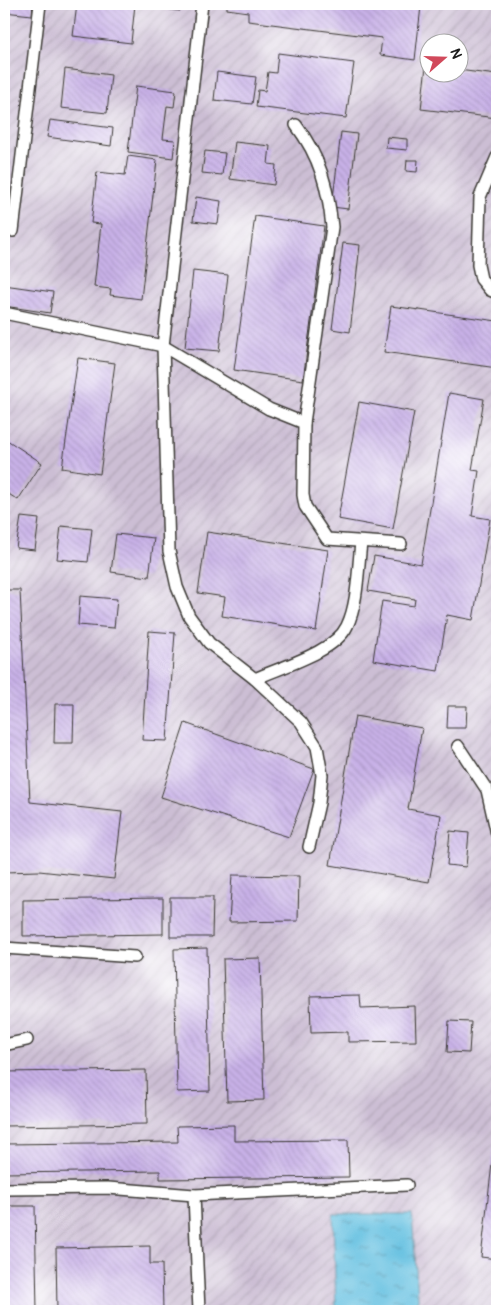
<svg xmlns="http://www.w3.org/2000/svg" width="501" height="1315" font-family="Pangolin,sans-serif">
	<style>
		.industrial { fill: url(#industrial-furrows); fill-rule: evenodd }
		.water { fill: url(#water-ripples); stroke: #3f6e7e }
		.building { fill: url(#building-back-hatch) }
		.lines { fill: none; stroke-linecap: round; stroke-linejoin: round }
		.lane-casing { stroke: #3b3934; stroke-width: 14 }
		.lane { stroke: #fff; stroke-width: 11 }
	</style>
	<defs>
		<pattern id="industrial-furrows" width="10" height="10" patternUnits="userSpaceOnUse" patternTransform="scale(1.25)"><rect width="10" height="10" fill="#ccbed4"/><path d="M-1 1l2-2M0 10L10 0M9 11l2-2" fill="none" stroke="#afa3b5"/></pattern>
		<pattern id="water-ripples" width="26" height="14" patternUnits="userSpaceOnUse" patternTransform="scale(1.25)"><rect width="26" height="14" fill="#62bfe0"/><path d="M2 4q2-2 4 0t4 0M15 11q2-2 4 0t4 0" fill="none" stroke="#509ab5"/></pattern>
		<pattern id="building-back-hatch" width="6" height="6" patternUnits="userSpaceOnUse" patternTransform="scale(1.25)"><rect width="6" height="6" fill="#c8b1e7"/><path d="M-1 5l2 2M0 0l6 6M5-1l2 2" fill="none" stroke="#ab98c6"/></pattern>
	</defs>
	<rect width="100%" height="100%" fill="#fff"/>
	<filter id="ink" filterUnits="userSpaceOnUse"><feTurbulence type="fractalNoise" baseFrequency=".02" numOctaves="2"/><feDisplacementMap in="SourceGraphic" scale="10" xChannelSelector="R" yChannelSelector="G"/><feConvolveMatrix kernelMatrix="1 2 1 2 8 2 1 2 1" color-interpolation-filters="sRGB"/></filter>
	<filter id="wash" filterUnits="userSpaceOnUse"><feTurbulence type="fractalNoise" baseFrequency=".0096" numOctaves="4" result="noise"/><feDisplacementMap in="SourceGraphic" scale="20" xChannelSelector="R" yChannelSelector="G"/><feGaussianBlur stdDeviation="1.12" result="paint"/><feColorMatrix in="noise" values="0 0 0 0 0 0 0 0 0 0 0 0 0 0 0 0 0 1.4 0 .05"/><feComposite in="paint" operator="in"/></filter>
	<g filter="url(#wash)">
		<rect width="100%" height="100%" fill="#ede0be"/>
		<path class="industrial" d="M 4,4 L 497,4 L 497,1311 L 4,1311 ZM 428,42 L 458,42 L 458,72 L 428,72 Z"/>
		<path class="water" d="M 333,1214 L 412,1214 L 419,1311 L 336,1311 Z"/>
		<g id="blocks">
			<g class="building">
				<path d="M 4,4 L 33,4 L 32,15 L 4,12 Z"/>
				<path d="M 77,4 L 135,4 L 131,43 L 73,36 Z"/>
				<path d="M 166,4 L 181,4 L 180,11 L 165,9 Z"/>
				<path d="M 227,4 L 403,4 L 421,6 L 415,60 L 380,55 L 382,38 L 248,21 L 248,12 L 227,9 Z"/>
				<path d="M 278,53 L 354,63 L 346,118 L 256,107 L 258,90 L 265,91 L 268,72 L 276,73 Z"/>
				<path d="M 426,66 L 428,67 L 428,72 L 458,72 L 458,70 L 497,75 L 497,118 L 421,109 Z"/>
				<path d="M 65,69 L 111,75 L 107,113 L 61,108 Z"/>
				<path d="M 217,72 L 256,77 L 252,104 L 214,100 Z"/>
				<path d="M 136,86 L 176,91 L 174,107 L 167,106 L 163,139 L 175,140 L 173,158 L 128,152 Z"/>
				<path d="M 50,120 L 113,128 L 111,146 L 47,137 Z"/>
				<path d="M 341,132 L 357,134 L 348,209 L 332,207 Z"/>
				<path d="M 387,137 L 407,139 L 407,150 L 386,148 Z"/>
				<path d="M 235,142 L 270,146 L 268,164 L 276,165 L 274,185 L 230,179 Z"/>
				<path d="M 205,151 L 225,153 L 222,175 L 202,173 Z"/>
				<path d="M 128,156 L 157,160 L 141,299 L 110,295 L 111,289 L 94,287 L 101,224 L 91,223 L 97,172 L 125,175 Z"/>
				<path d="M 407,160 L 418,160 L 417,172 L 406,171 Z"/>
				<path d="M 196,197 L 221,201 L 218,224 L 193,221 Z"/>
				<path d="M 255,216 L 324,226 L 303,380 L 234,370 Z"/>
				<path d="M 343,243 L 360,245 L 350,332 L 332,329 Z"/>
				<path d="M 193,271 L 228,275 L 219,351 L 185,348 Z"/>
				<path d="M 4,285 L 53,292 L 50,313 L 4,306 Z"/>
				<path d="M 391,306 L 497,321 L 497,368 L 384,352 Z"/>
				<path d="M 78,358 L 115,363 L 100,474 L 62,468 Z"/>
				<path d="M 449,393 L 484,399 L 472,470 L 479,471 L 472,516 L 490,519 L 473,620 L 447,615 L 438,671 L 373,660 L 382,601 L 414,606 L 415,599 L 368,591 L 374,556 L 421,564 Z"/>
				<path d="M 359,402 L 414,412 L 393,529 L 338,519 Z"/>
				<path d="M 4,438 L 42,463 L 18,500 L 4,491 Z"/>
				<path d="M 21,517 L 39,519 L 35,550 L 16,548 Z"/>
				<path d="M 61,526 L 92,529 L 88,562 L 57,559 Z"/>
				<path d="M 207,532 L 328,550 L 316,631 L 222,616 L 225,597 L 198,593 Z"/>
				<path d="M 116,534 L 154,538 L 149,577 L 111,572 Z"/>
				<path d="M 4,590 L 20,590 L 30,802 L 122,812 L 114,879 L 39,871 L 4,872 Z"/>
				<path d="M 80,596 L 117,599 L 114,628 L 78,625 Z"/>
				<path d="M 149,631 L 175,633 L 167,741 L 142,740 Z"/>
				<path d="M 55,704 L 74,704 L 73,743 L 54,743 Z"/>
				<path d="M 448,706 L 467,706 L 466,728 L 447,728 Z"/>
				<path d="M 355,716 L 422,728 L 408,809 L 441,815 L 429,882 L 330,865 Z"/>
				<path d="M 185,723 L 314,769 L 289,837 L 161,797 Z"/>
				<path d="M 450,831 L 469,833 L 466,867 L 447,865 Z"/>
				<path d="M 232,875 L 299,876 L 298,921 L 229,922 Z"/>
				<path d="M 170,897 L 213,897 L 212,937 L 170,937 Z"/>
				<path d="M 163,898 L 163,934 L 23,936 L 23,900 Z"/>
				<path d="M 207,948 L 210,1091 L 177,1092 L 174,949 Z"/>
				<path d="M 260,958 L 264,1100 L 227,1101 L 223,959 Z"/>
				<path d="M 360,995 L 361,1008 L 415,1006 L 416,1041 L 348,1042 L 348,1032 L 311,1033 L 310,996 Z"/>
				<path d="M 449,1021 L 471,1022 L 469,1053 L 447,1052 Z"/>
				<path d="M 146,1070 L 147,1124 L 4,1126 L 4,1072 Z"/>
				<path d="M 234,1125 L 234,1141 L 348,1140 L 349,1177 L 160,1179 L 160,1171 L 4,1173 L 4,1144 L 178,1142 L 177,1126 Z"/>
				<path d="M 496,1130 L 497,1130 L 497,1259 L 481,1257 Z"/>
				<path d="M 4,1206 L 35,1206 L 37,1311 L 4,1311 Z"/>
				<path d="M 150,1246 L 150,1264 L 162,1264 L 163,1311 L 57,1311 L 56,1248 Z"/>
			</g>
		</g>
	</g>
	<g filter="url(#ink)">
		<use href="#blocks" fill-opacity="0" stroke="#3b3934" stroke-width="1"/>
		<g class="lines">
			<defs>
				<g id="lane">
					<path d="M 202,4 L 163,346 L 169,551 L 177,587 L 189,616 L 209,643 L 255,679 L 301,722 L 317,747 L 322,775 L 319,803 L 309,847"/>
					<path d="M 296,125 C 320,157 328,187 332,227 L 304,423"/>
					<path d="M 497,157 L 480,197 L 478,265 L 481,279 L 490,290 L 497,293"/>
					<path d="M 13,231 L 40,4"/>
					<path d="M 4,313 L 163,346 L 269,409 L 304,423 L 303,495 L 305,506 L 327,539 L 401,544"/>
					<path d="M 255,679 C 281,667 335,652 347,626 C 358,604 358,567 361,543"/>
					<path d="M 458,746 L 487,790 L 497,834"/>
					<path d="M 4,948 L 135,957"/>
					<path d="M 4,1045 L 27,1040"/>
					<path d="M 4,1189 L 108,1188 L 194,1195 L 199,1311"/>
					<path d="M 194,1195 L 407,1185"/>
				</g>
			</defs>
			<use href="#lane" class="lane-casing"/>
			<use href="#lane" class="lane"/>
		</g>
	</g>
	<rect width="501" height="1315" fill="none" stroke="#fff" stroke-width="20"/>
	<g transform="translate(444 58) rotate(70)"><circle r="24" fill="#ffffff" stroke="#a4a4a4"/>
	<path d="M0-4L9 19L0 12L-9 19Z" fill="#d1495b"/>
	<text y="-8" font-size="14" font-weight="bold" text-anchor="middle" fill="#1c1c1c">N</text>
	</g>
</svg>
